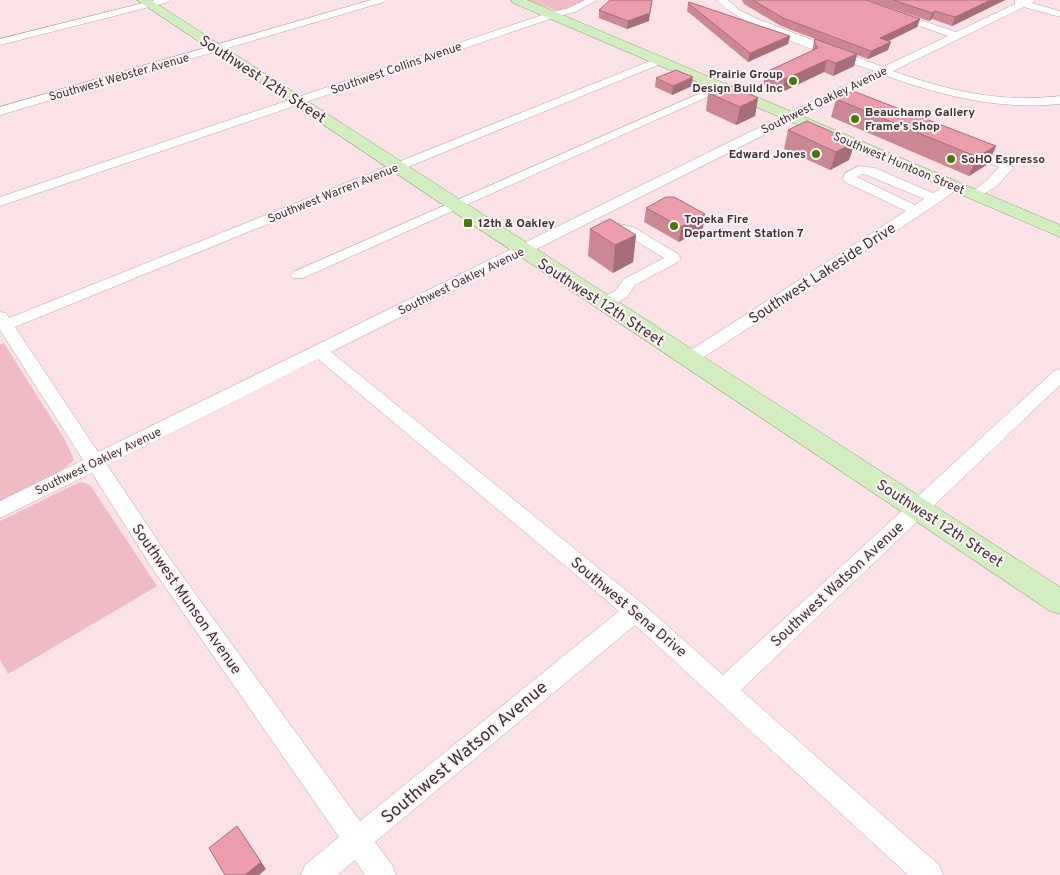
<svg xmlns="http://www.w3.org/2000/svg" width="1060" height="875" font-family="Overpass,sans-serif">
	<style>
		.green { fill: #efbbc4 }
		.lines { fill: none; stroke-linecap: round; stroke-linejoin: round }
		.minor-casing { stroke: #c29ca2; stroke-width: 1 }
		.major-casing { stroke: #8ca473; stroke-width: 1 }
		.minor { fill: #fff; fill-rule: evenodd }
		.major { fill: #d2edbf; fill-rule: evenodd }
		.wall { fill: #cb8794 }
		.shaded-wall { fill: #a56e78 }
		.building { fill: #ec9dac; stroke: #a56e78 }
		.poi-dot { fill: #477a09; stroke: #fdf4f5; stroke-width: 2 }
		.labels { text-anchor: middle; stroke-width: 4; stroke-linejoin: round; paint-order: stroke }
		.far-street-label { font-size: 12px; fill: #423335; stroke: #fdf4f5 }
		.far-poi-label { font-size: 12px; font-weight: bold; fill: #423335; stroke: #fdf4f5; text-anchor: start }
		.street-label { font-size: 15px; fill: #423335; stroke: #fdf4f5 }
		.near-street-label { font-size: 18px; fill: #423335; stroke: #fdf4f5 }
	</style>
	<rect width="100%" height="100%" fill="#fbe2e6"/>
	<g class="green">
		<path d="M 527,0 L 587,0 L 558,11 Z"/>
		<path d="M 4,343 L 65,440 L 74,460 L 61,471 L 0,502 L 0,344 Z"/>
		<path d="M 82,482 L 90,485 L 157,586 L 8,674 L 0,659 L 0,521 L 71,486 Z"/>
	</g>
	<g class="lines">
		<defs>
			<g id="minor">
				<path d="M 155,0 L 171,0 L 169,2 L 0,45 L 0,39 Z"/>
				<path d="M 371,0 L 386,0 L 384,2 L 0,115 L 0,107 Z"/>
				<path d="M 585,0 L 597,0 L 575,12 L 556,17 L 0,206 L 0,197 L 548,13 L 569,8 Z"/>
				<path d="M 717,0 L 728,0 L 739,10 L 760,20 L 883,67 L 948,36 L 847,0 L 861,0 L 956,32 L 1015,4 L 1015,0 L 1036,0 L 1032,3 L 1060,11 L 1060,17 L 1024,7 L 893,71 C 950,91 999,103 1060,96 L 1060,104 C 996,110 943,96 884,75 L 331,352 L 643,604 L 723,675 L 1054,371 L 1060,369 L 1060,385 L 741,690 L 939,865 L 943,875 L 908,875 L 635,625 L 375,842 L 392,865 L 396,875 L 365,875 L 355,860 L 337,875 L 301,875 L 305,865 L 339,837 L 152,568 L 92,473 L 0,518 L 0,501 L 83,460 L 0,330 L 0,312 L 6,313 L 9,318 L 655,59 L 663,59 L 664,61 L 663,63 L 15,327 L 98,452 L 874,71 C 836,57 741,28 717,0 ZM 318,359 L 619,611 L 360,821 L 168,556 L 107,465 Z"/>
				<path d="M 721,84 L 725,85 L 727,87 L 725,89 L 303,278 L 293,278 L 290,275 L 293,272 Z"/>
				<path d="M 966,145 L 1010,162 L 1013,168 L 997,186 L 975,199 L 968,195 L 987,180 L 999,167 L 962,152 L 960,149 Z"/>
				<path d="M 859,166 L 875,168 L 933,193 L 949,183 L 959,183 L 961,186 L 940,202 L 695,363 L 689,365 L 683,363 L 680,359 L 683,355 L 906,211 L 845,182 L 843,179 L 845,173 ZM 862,174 L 867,175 L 924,199 L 915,205 L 857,177 Z"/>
				<path d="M 606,221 L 633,227 L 678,254 L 681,259 L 678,262 L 635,285 L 627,297 L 610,307 L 598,307 L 596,303 L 598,299 L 615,291 L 624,279 L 664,258 L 623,233 L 601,228 L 599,225 L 601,222 Z"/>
			</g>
			<g id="major">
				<path d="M 137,0 L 151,0 L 1060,587 L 1060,614 L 1050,611 Z"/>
				<path d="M 511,0 L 527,0 L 1060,225 L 1060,237 L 513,3 Z"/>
			</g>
		</defs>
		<use href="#minor" class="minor-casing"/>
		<use href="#major" class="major-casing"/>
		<use href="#minor" class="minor"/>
		<use href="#major" class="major"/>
	</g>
	<g class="wall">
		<path d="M 742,0 L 867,0 L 920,19 L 917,27 L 889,41 L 888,50 L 868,59 L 857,55 L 854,66 L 833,76 L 824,72 L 782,92 L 763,84 L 766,72 L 812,51 L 814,42 L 823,42 L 781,26 L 744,4 Z"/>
		<path d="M 867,0 L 1005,0 L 952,26 L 932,19 L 929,21 Z"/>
		<path d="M 688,3 L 790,36 L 788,44 L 748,62 L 687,11 Z"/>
		<path d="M 599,10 L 649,21 L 627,29 L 599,18 Z"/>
		<path d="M 656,78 L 692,86 L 672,95 L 655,87 Z"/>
		<path d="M 708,93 L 758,98 L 755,116 L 736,125 L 706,111 Z"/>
		<path d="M 836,99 L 996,146 L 988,164 L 969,176 L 831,117 Z"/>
		<path d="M 788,130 L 855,142 L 849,160 L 830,170 L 784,149 Z"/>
		<path d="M 646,208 L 703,228 L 679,242 L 644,222 Z"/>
		<path d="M 590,229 L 636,235 L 633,262 L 613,273 L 588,256 Z"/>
	</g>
	<g class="shaded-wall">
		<path d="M 652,0 L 649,21 L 627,29 L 628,21 Z"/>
		<path d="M 991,0 L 1005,0 L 952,26 L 955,17 Z"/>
		<path d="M 935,11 L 932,19 L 929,21 L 932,13 Z"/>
		<path d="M 920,19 L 917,27 L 878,46 L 880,38 Z"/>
		<path d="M 790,36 L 788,44 L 748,62 L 750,53 Z"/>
		<path d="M 891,42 L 888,50 L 868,59 L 871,51 Z"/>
		<path d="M 857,54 L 854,66 L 833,76 L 836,63 Z"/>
		<path d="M 827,60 L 824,72 L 782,92 L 785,79 Z"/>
		<path d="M 693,77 L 692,86 L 672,95 L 673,86 Z"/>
		<path d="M 758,98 L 755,116 L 736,125 L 740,107 Z"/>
		<path d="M 855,142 L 849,160 L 830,170 L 836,152 Z"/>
		<path d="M 996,146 L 988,164 L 969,176 L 977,157 Z"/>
		<path d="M 705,214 L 703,228 L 679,242 L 681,227 Z"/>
		<path d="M 636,235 L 633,262 L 613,273 L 615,245 Z"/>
		<path d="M 237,826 L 266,869 L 259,875 L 245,875 Z"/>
	</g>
	<g class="building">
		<path d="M 610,0 L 652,0 L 650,13 L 628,21 L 599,10 Z"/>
		<path d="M 753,0 L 866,0 L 920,19 L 880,38 L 891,42 L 871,51 L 783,18 Z"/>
		<path d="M 893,0 L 991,0 L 955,17 L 935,11 L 932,13 Z"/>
		<path d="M 689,2 L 790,36 L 750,53 L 688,3 Z"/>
		<path d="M 815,39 L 857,54 L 836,63 L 827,60 L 785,79 L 766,72 L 818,48 L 814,42 Z"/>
		<path d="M 676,70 L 693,77 L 673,86 L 656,78 Z"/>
		<path d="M 727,84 L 758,98 L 740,107 L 708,93 Z"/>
		<path d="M 853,91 L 996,146 L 977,157 L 836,99 Z"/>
		<path d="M 807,121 L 855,142 L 836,152 L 788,130 Z"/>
		<path d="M 666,197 L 674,197 L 705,214 L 681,227 L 646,208 Z"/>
		<path d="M 610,219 L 636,235 L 615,245 L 590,229 Z"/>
		<path d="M 237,826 L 261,862 L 245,875 L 225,875 L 209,848 Z"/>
	</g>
	<g class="poi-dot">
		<circle cx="793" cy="81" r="5"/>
		<circle cx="855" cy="119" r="5"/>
		<circle cx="816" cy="154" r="5"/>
		<circle cx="951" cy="159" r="5"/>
		<rect x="463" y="218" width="10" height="10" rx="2.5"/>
		<circle cx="674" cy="226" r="5"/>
	</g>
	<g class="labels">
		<g class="far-street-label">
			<text transform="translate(396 68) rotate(-19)" y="4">Southwest Collins Avenue</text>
			<text transform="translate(119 77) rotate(-16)" y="4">Southwest Webster Avenue</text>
			<text transform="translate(824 100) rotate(-26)" y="4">Southwest Oakley Avenue</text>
			<text transform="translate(899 163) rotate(23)" y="4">Southwest Huntoon Street</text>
			<text transform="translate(333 193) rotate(-22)" y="4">Southwest Warren Avenue</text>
			<text transform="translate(461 281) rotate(-26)" y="4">Southwest Oakley Avenue</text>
			<text transform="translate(98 461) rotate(-26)" y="4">Southwest Oakley Avenue</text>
		</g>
		<g class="far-poi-label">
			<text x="783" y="78" text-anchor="end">Prairie Group<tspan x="783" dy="14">Design Build Inc</tspan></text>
			<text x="865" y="116">Beauchamp Gallery<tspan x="865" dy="14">Frame's Shop</tspan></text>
			<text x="806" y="158" text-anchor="end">Edward Jones</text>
			<text x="961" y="163">SoHO Espresso</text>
			<text x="684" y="223">Topeka Fire<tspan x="684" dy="14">Department Station 7</tspan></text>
			<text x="478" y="227">12th &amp; Oakley</text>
		</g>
		<g class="street-label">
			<text transform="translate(263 79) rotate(33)" y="5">Southwest 12th Street</text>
			<text transform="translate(822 273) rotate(-33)" y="5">Southwest Lakeside Drive</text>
			<text transform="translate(601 302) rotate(33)" y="5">Southwest 12th Street</text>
			<text transform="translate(940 523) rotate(33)" y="5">Southwest 12th Street</text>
			<text transform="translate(837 584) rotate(-43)" y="5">Southwest Watson Avenue</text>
			<text transform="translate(187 599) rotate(55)" y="5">Southwest Munson Avenue</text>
			<text transform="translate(629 607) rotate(40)" y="5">Southwest Sena Drive</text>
		</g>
		<g class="near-street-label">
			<text transform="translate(464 752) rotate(-40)" y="6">Southwest Watson Avenue</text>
		</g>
	</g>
</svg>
